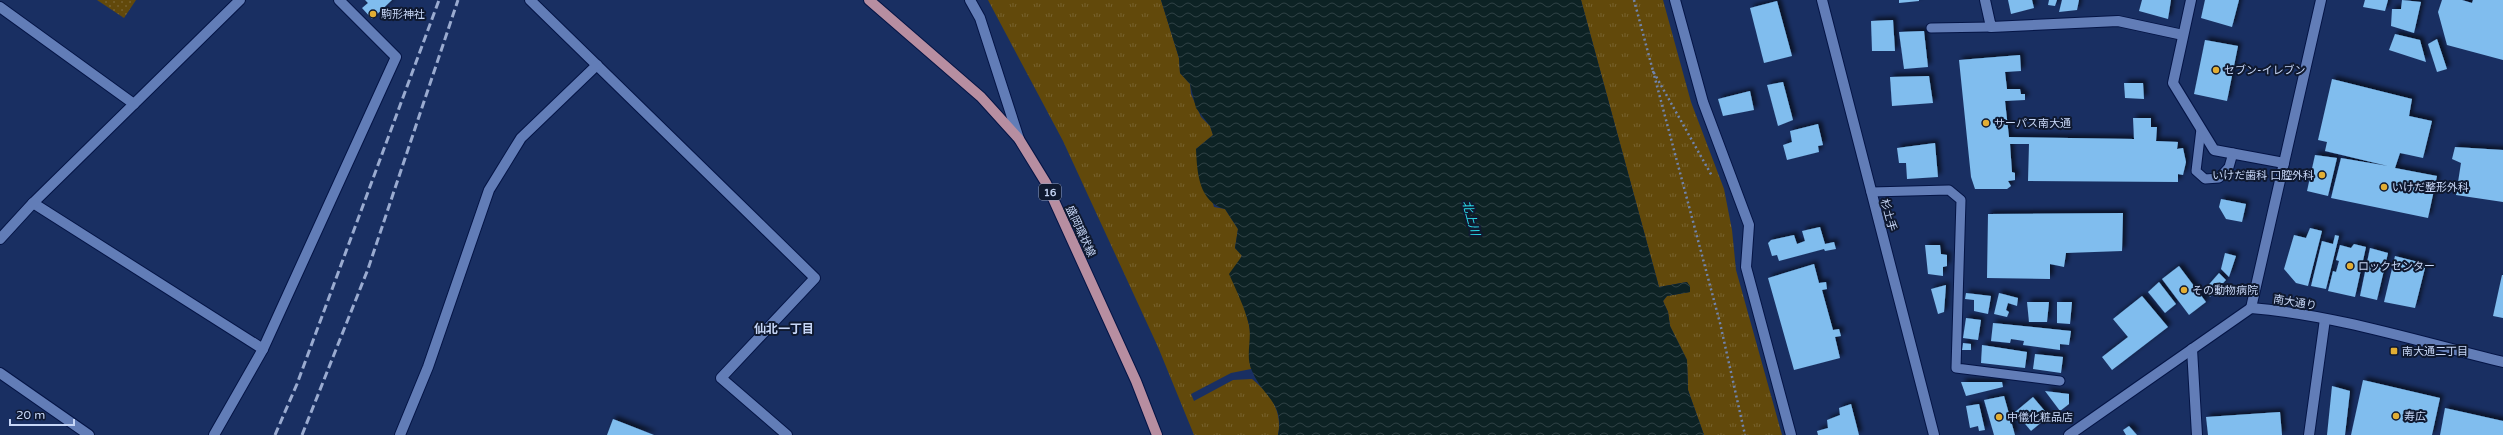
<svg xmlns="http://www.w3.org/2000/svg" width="2503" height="435" font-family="'Varela Round','Noto Sans JP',sans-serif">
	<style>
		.grass { fill: url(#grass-tufts) }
		.park { fill: url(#park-dots) }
		.water { fill: url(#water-waves) }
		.building { fill: #80bdee; filter: url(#shadow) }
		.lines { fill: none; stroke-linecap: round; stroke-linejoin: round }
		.lane-casing { stroke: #041445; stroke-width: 11 }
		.street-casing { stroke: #041445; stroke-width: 12 }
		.secondary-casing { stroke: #041445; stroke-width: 12 }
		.primary-casing { stroke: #041445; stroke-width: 12 }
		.path { stroke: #7184ad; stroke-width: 2.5; stroke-dasharray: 2 3; stroke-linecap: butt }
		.lane { stroke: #627db7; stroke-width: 9 }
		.street { stroke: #627db7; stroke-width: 10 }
		.secondary { stroke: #627db7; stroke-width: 10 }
		.primary { stroke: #b78ea1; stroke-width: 10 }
		.rail { stroke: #9aabd0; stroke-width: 3; stroke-dasharray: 8 4; stroke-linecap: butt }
		.poi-dot { fill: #e2ae34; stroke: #0f1930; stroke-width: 1.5 }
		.labels { text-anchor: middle; stroke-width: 4; stroke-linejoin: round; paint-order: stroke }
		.shield { fill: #0f1930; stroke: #909ebb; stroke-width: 1 }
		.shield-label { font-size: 10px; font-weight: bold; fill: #c7d7f7 }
		.poi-label { font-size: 11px; fill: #c7d7f7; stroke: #0f1930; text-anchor: start }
		.street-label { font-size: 11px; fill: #c7d7f7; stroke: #0f1930 }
		.water-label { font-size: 12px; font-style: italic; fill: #2adbea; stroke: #0f1930 }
		.neighbourhood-label { font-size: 12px; font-weight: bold; fill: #c7d7f7; stroke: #0f1930 }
	</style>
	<defs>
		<pattern id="grass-tufts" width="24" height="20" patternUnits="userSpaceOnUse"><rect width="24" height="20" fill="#62490b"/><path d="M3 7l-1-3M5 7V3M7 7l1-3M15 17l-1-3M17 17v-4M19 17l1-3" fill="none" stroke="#77622f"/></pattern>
		<pattern id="park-dots" width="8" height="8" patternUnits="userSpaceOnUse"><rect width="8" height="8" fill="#62490b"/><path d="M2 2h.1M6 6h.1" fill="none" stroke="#77622f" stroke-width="1.8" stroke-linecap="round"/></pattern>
		<pattern id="water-waves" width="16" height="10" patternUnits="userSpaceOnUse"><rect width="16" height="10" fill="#0d2224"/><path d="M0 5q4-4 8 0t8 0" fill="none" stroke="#2f4145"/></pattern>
		<filter id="shadow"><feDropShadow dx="3.5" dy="-3.5" stdDeviation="2" flood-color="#0009"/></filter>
	</defs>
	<rect width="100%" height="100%" fill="#192f62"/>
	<g class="grass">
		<path d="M 988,0 L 1161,0 L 1179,58 L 1180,73 L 1190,84 L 1191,94 L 1201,117 L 1210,126 L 1213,135 L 1196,149 L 1214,207 L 1225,209 L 1238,229 L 1235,248 L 1242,255 C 1231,276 1244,303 1249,325 C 1252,338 1249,355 1251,369 L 1231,373 L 1191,394 L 1194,401 L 1233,380 L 1252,379 C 1270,393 1283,412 1278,435 L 1194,435 L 1158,347 L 1063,141 Z"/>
		<path d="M 1581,0 L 1663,0 L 1691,102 L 1724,189 L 1732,230 L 1736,270 L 1782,435 L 1704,435 L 1688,390 L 1687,360 L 1670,326 L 1668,312 L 1663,301 L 1667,296 L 1690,292 L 1687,282 L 1659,287 Z"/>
	</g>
	<path class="park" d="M 97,0 L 136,0 L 124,18 Z"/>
	<path class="water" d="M 1161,0 L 1581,0 L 1659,287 L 1687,282 L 1690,286 L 1690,292 L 1667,296 L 1663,301 L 1668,312 L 1670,326 L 1687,360 L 1688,390 L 1704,435 L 1278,435 C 1285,403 1263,397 1252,371 C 1245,357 1252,340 1249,325 C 1245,308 1236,290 1229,274 L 1242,256 L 1235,248 L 1238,229 L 1225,209 C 1199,202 1197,173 1196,149 L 1213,135 L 1210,126 L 1196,108 L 1190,84 L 1180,73 L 1179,58 Z"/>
	<g class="building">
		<path d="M 365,0 L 392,0 L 372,19 L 362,8 L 368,3 Z"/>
		<path d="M 1899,0 L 1919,0 L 1919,1 L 1899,3 Z"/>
		<path d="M 2008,0 L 2032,0 L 2034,8 L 2011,14 Z"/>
		<path d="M 2049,0 L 2057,0 L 2055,6 L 2048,5 Z"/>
		<path d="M 2062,0 L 2079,0 L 2077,10 L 2059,12 Z"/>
		<path d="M 2142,0 L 2171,0 L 2168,19 L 2139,11 Z"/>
		<path d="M 2205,0 L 2239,0 L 2232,27 L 2201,18 Z"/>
		<path d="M 2365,0 L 2388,0 L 2385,11 L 2363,7 Z"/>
		<path d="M 2402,0 L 2421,2 L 2414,33 L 2391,26 L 2392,9 L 2401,9 Z"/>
		<path d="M 2442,0 L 2462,0 L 2472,3 L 2473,0 L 2503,0 L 2503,60 L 2447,45 L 2438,12 Z"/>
		<path d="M 1777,1 L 1792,56 L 1764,63 L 1750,8 Z"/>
		<path d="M 1893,20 L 1895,51 L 1872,51 L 1871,21 Z"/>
		<path d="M 1924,31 L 1928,67 L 1904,69 L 1899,32 Z"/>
		<path d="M 2395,34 L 2420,40 L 2426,62 L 2389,50 Z"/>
		<path d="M 2437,39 L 2447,69 L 2437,72 L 2428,44 Z"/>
		<path d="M 2205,40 L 2238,46 L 2227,101 L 2194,94 Z"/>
		<path d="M 2020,55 L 2021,71 L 2005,72 L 2007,89 L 2020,89 L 2021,94 L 2025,94 L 2025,100 L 2005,101 L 2009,137 L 2134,139 L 2133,118 L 2151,118 L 2151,127 L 2157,127 L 2156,141 L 2178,142 L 2177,149 L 2183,148 L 2186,162 L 2183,175 L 2178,174 L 2178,182 L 2028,181 L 2029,144 L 2010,144 L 2012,172 L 2015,173 L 2015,180 L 2008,181 L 2011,186 L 2007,189 L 1975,189 L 1971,177 L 1959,60 Z"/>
		<path d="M 1929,76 L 1933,103 L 1892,106 L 1890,77 Z"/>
		<path d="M 2332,79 L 2412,99 L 2409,116 L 2432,121 L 2423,158 L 2400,153 L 2395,168 L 2437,176 L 2428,218 L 2331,198 L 2341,158 L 2388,166 L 2325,151 L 2327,142 L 2318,140 Z"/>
		<path d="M 1783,82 L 1793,120 L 1778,126 L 1767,85 Z"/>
		<path d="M 2124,83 L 2143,83 L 2144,99 L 2125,98 Z"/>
		<path d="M 1750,91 L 1754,110 L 1723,116 L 1718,99 Z"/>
		<path d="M 1818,124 L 1823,145 L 1818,146 L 1819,152 L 1787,160 L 1783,145 L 1792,142 L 1790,131 Z"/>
		<path d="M 1935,143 L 1938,177 L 1907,179 L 1906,163 L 1899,163 L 1897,148 Z"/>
		<path d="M 2455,147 L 2503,150 L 2503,202 L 2456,195 L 2461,163 L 2452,159 Z"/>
		<path d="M 2315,155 L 2337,158 L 2328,196 L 2307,191 Z"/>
		<path d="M 2221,199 L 2246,204 L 2242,222 L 2226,219 L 2219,207 Z"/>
		<path d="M 2123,213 L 2122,251 L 2066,253 L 2064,267 L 2050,264 L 2050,279 L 1987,278 L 1988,214 Z"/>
		<path d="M 1820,227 L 1825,244 L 1834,242 L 1836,249 L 1825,251 L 1824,249 L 1779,261 L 1777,255 L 1772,256 L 1768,243 L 1771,240 L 1794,235 L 1797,244 L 1805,241 L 1802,231 Z"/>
		<path d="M 2310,228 L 2322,231 L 2308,286 L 2296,283 L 2284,269 L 2294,235 L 2306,238 Z"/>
		<path d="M 2335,235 L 2339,236 L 2326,289 L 2311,286 L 2322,241 L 2333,244 Z"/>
		<path d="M 2354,244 L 2366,247 L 2355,297 L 2328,291 L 2333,271 L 2336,272 L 2339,261 L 2336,260 L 2340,245 L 2351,248 Z"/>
		<path d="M 1925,245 L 1940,245 L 1941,254 L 1947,255 L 1947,266 L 1943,267 L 1943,276 L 1928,274 Z"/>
		<path d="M 2370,248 L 2388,253 L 2377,300 L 2360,296 Z"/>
		<path d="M 2225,253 L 2236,256 L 2229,277 L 2221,269 Z"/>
		<path d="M 2395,256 L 2426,264 L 2415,308 L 2384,302 Z"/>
		<path d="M 1814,264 L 1819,283 L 1826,282 L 1827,289 L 1822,290 L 1833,330 L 1839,329 L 1841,336 L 1835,337 L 1840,358 L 1794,370 L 1768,278 Z"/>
		<path d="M 2179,266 L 2206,302 L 2189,315 L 2162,279 Z"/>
		<path d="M 2219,273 L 2226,280 L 2210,297 L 2205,289 Z"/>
		<path d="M 2502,275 L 2503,275 L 2503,318 L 2493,316 Z"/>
		<path d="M 2159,282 L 2176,304 L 2165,313 L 2148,292 Z"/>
		<path d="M 1946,285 L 1944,312 L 1938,314 L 1931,289 Z"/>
		<path d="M 1966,293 L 1991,296 L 1988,314 L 1974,311 L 1974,300 L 1965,299 Z"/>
		<path d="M 1999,293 L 2018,298 L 2017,306 L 2008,303 L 2006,310 L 2009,312 L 2007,317 L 1994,314 Z"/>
		<path d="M 2142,296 L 2168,327 L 2112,370 L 2102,357 L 2128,337 L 2113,319 Z"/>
		<path d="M 2027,302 L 2049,302 L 2047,322 L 2029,322 Z"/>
		<path d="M 2057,302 L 2072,302 L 2070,324 L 2057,323 Z"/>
		<path d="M 1966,318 L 1981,320 L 1978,340 L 1963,338 Z"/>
		<path d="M 1993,323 L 2071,331 L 2069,345 L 2060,344 L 2060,350 L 2023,345 L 2024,341 L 2011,339 L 2010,343 L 1991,341 Z"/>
		<path d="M 1963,343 L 1971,344 L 1971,350 L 1962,350 Z"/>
		<path d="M 1982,345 L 2027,352 L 2025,368 L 1981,363 Z"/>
		<path d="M 2035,354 L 2063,357 L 2061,373 L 2033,369 Z"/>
		<path d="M 2363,380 L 2440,398 L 2432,435 L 2351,435 Z"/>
		<path d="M 1961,382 L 2002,382 L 2003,387 L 1966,396 Z"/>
		<path d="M 2332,386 L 2350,391 L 2345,435 L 2327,435 Z"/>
		<path d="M 2045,391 L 2069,394 L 2069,404 L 2060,411 Z"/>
		<path d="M 2004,396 L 2015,435 L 1994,435 L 1984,400 Z"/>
		<path d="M 2033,397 L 2049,416 L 2031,431 L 2015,412 Z"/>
		<path d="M 1851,404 L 1859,435 L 1818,435 L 1817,431 L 1828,428 L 1827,420 L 1840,415 L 1839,408 Z"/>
		<path d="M 1979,404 L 1985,430 L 1979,431 L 1978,426 L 1970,428 L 1966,406 Z"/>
		<path d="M 2445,408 L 2503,421 L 2503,435 L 2440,435 Z"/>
		<path d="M 2280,412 L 2282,435 L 2208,435 L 2206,417 Z"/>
		<path d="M 613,419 L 654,435 L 607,435 Z"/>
		<path d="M 2129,426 L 2137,435 L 2126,435 L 2123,430 Z"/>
	</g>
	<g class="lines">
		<defs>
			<g id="lane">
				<path d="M 1931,28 L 1991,27"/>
				<path d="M 2201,129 L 2196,171 L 2205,179 L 2219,178 L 2229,167 L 2233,153"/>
				<path d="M 1871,192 L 1949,190 L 1961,200 L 1956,368 L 2060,381"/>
			</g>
			<g id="street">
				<path d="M 530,0 L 815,278 L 721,378 L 787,435"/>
				<path d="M 970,0 L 980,18 L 1019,139"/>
				<path d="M 1675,0 L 1703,102 L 1749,225 L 1746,267 L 1791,435"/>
				<path d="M 1985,0 L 1991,27 L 2118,21 L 2183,35"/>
				<path d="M 2191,0 L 2173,83 L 2214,150 L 2284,163"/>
				<path d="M 0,7 L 134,104"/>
				<path d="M 33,203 L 263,349"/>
				<path d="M 0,239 L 33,203 L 240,0"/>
				<path d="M 2192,349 L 2197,435"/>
				<path d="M 0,373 L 89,435"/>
				<path d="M 214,435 L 263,349 L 396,57 L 339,0"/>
				<path d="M 400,435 L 428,367 L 489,190 L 521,138 L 597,65"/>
				<path d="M 2309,435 L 2325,319"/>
			</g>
			<g id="secondary">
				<path d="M 1822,0 L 1934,435"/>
				<path d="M 2251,308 L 2321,0"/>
				<path d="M 2069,435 L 2251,308 C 2336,315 2420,342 2503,362"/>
			</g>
			<path id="primary" d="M 869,0 L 981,97 L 1019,139 L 1046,183 L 1136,381 L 1157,435"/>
		</defs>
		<use href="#lane" class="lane-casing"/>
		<use href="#street" class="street-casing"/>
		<use href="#secondary" class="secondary-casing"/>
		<use href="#primary" class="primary-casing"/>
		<g class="path">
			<path d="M 1634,0 L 1653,71 L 1712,176"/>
			<path d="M 1653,71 L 1720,323 L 1745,435"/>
		</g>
		<use href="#lane" class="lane"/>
		<use href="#street" class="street"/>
		<use href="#secondary" class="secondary"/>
		<use href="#primary" class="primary"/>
		<g class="rail">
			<path d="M 275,435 L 297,384 L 439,0"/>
			<path d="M 302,435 L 368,269 L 458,0"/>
		</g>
	</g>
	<g class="poi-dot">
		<circle cx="373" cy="14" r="4"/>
		<circle cx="2216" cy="70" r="4"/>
		<circle cx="1986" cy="123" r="4"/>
		<circle cx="2322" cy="175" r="4"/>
		<circle cx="2384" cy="187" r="4"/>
		<circle cx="2350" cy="266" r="4"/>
		<circle cx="2184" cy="290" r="4"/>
		<rect x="2390" y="347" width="8" height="8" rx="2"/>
		<circle cx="2396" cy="416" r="4"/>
		<circle cx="1999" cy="417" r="4"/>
	</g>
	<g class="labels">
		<rect class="shield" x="1039" y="184" width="22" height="16" rx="3"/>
		<g class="shield-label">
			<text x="1050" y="196">16</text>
		</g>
		<g class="poi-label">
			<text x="381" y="18">駒形神社</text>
			<text x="2224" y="74">セブン-イレブン</text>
			<text x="1994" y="127">サーパス南大通</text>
			<text x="2314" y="179" text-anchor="end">いけだ歯科 口腔外科</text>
			<text x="2392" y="191">いけだ整形外科</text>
			<text x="2358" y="270">ロックセンター</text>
			<text x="2192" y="294">その動物病院</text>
			<text x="2402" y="355">南大通二丁目</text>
			<text x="2404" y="420">寿広</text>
			<text x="2007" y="421">中儀化粧品店</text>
		</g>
		<g class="street-label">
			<text transform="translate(1889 215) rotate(75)" y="4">杉土手</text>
			<text transform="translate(1081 231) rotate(65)" y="4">盛岡環状線</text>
			<text transform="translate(2295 302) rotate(9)" y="4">南大通り</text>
		</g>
		<g class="water-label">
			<text transform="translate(1471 218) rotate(75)" y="4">北上川</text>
		</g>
		<g class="neighbourhood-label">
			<text x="784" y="333">仙北一丁目</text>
		</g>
	</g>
	<path d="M10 419v6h64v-6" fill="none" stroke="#c7d7f7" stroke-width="2"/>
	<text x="16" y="419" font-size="12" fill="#c7d7f7" stroke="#0f1930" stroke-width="3" paint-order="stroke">20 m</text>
</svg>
